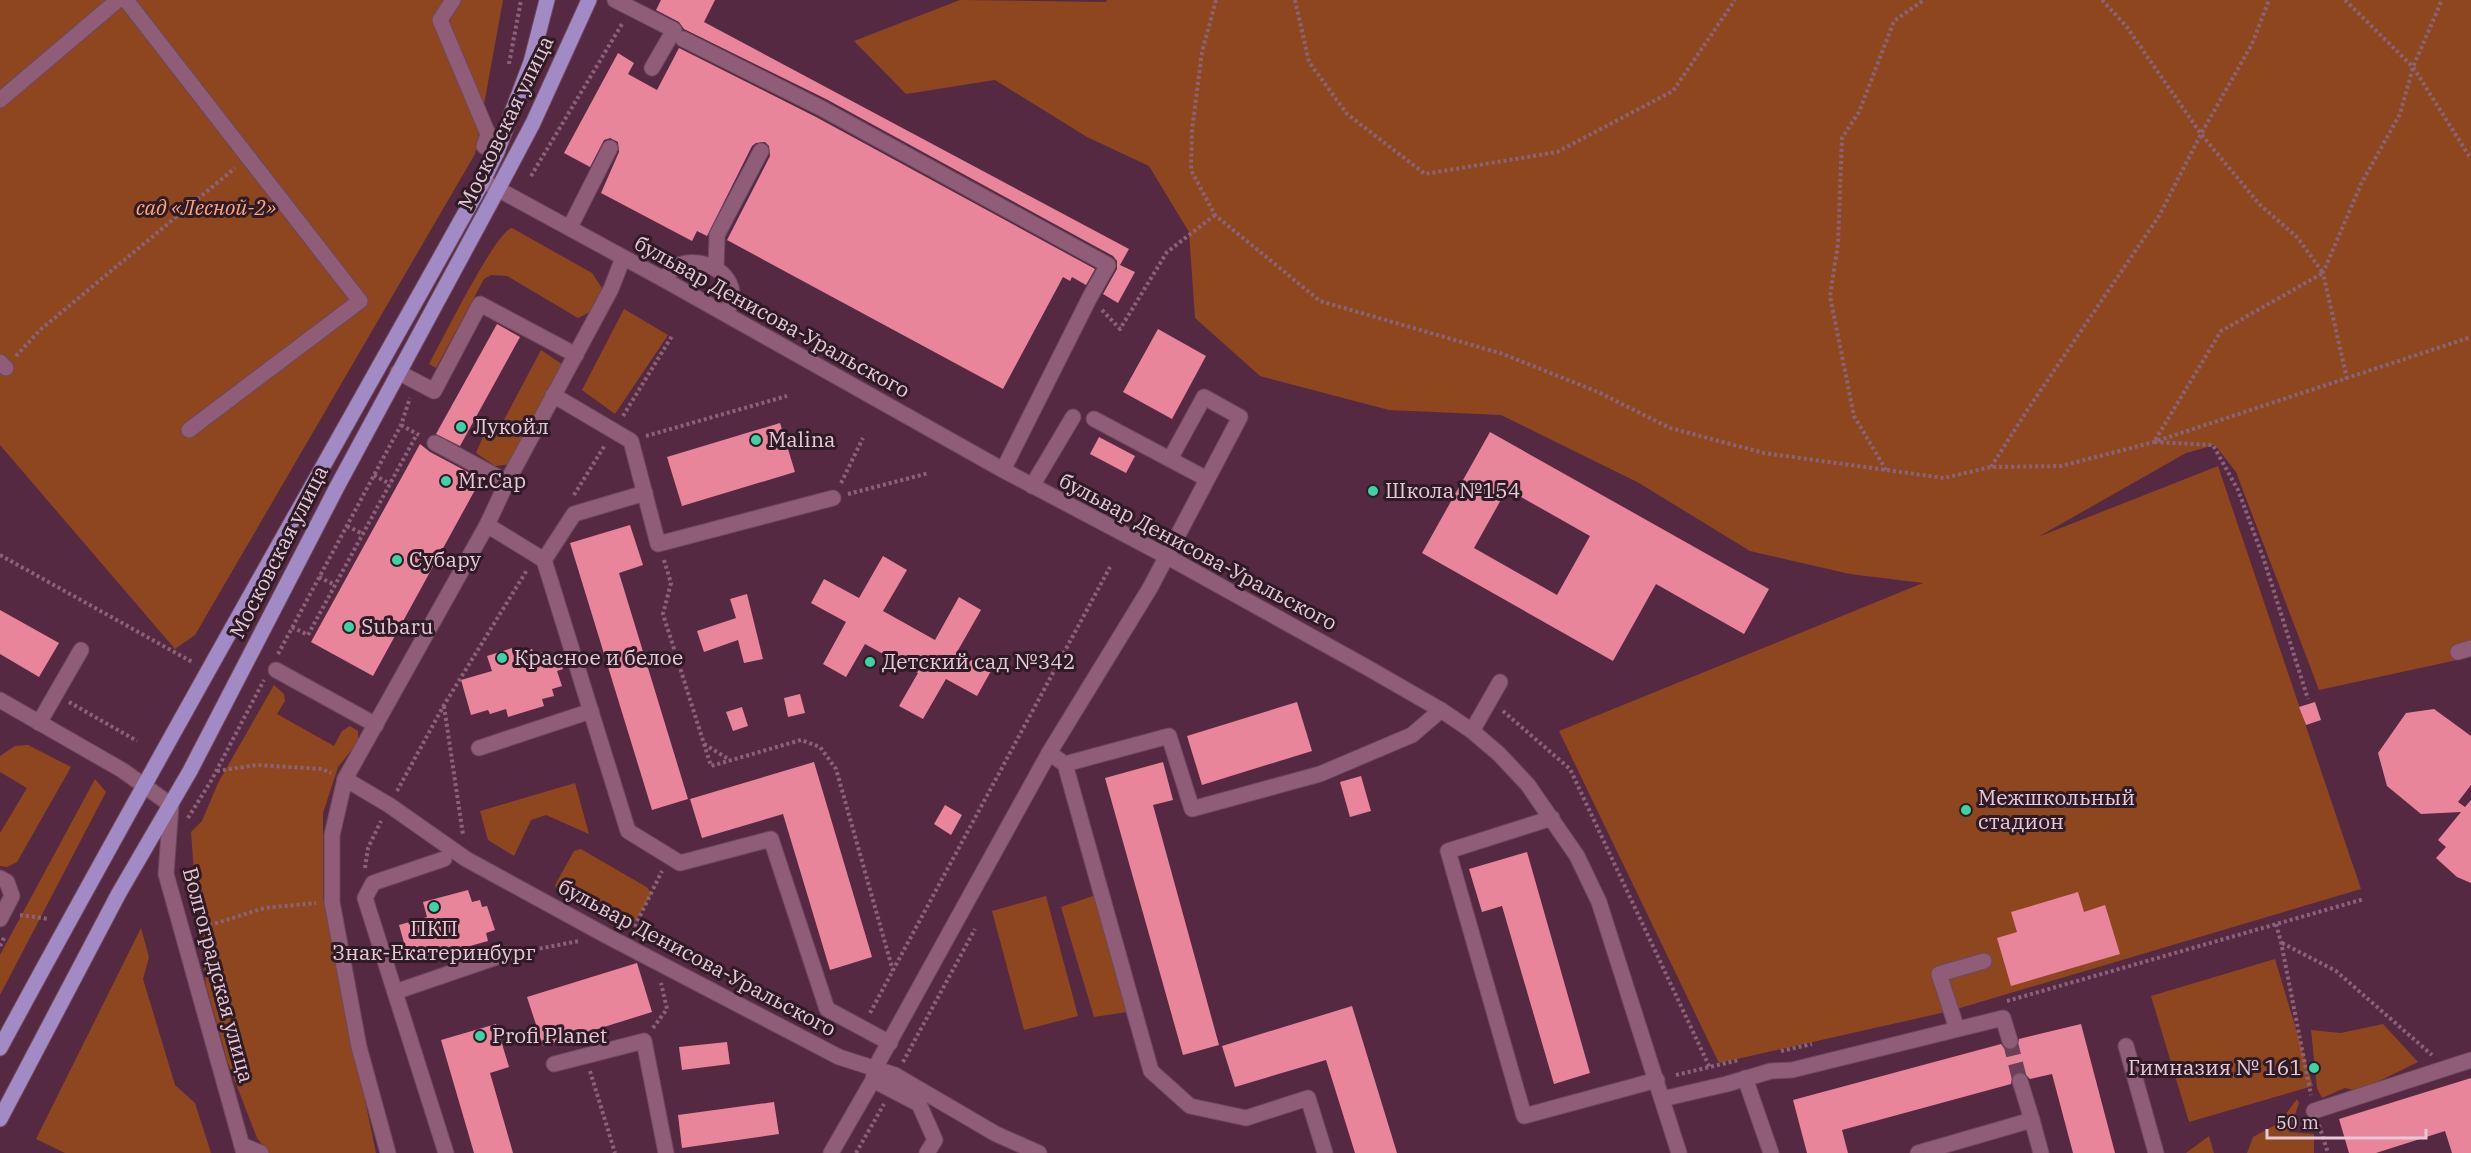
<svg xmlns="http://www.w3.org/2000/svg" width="2471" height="1153" font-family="'IBM Plex Serif',serif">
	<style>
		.green { fill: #8e461e }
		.building { fill: #e8859a; fill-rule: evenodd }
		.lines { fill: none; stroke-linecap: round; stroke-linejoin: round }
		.minor-tunnel { stroke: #6c4158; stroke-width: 15; stroke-dasharray: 15 8; stroke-linecap: butt }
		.minor-casing { stroke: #6e485d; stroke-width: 17 }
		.major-casing { stroke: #6e485d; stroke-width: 17 }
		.path { stroke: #8b6378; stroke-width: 4; stroke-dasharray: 3 3; stroke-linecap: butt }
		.minor { stroke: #8f5d78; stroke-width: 15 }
		.major { stroke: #a28bc5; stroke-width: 15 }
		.poi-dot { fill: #3cd4a4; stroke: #2f1b26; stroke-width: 2 }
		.labels { text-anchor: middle; stroke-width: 6; stroke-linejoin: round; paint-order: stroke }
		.street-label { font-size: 21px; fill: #e6c9d7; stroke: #2f1b26 }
		.park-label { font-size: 21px; font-style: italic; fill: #ffa578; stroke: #2f1b26 }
		.poi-label { font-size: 21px; fill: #e6c9d7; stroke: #2f1b26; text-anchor: start }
	</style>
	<rect width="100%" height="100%" fill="#562942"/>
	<g class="green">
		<path d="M 0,0 L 503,0 L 475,154 L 195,635 L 175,649 L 0,445 Z"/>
		<path d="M 960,0 L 1106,2 L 1107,0 L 2471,0 L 2471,657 L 2319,690 L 2236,472 L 2215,445 L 2186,453 L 2038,537 L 2218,466 L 2361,889 L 1950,1011 L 1719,1063 L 1559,731 L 1923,583 L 1850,574 L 1750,551 L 1639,483 L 1501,415 L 1389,410 L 1260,376 L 1195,318 L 1189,232 L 1149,166 L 1087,137 L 995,80 L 906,94 L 854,41 Z"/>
		<path d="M 512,228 L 592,273 L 602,288 L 592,311 L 578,318 L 507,276 L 491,275 L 484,279 L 436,368 L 429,364 C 441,343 495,232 512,228 Z"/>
		<path d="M 624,309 L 668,335 L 615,414 L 582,390 Z"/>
		<path d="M 541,350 L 563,365 L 513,464 L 495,466 L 476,453 L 486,430 L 496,435 Z"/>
		<path d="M 274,685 L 284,694 L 285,701 L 277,714 L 334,746 L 342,731 L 350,726 L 358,731 L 358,742 L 338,767 L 323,813 L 323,898 L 376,1153 L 269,1153 L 257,1138 L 228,1063 L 206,985 L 196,898 L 191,832 L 202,821 L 218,783 Z"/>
		<path d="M 28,745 L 71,767 L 17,862 L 7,867 L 0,866 L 0,833 L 27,788 L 0,772 L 0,756 L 15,746 Z"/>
		<path d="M 95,779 L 106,792 L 0,995 L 0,955 Z"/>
		<path d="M 575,783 L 589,834 L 546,815 L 531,820 L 514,856 L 488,840 L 480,811 Z"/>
		<path d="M 581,849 L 648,888 L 651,895 L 632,927 L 625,929 L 557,891 L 555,885 L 574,851 Z"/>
		<path d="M 1096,895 L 1127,1012 L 1094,1017 L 1061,907 Z"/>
		<path d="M 1046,896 L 1078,1016 L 1024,1030 L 992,911 Z"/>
		<path d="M 141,928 L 149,957 L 143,979 L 175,1085 L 195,1103 L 211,1153 L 65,1153 L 36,1139 Z"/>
		<path d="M 2275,959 L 2313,1086 L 2189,1122 L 2151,996 Z"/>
		<path d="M 2383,1024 L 2418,1062 L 2359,1091 L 2345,1088 L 2322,1098 L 2317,1088 L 2311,1030 L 2341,1033 Z"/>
		<path d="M 2297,1099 L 2299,1103 L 2289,1132 L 2314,1134 L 2314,1153 L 2247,1153 L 2253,1137 L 2279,1123 Z"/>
		<path d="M 2209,1136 L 2214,1153 L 2186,1153 Z"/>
	</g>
	<g class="building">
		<path d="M 661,0 L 715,0 L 704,22 L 1129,249 L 1120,265 L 1135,272 L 1118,303 L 1103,294 L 1117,269 L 1117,261 L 1113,256 L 826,99 L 684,29 L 679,22 L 656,10 Z"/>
		<path d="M 679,48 L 816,117 L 1095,269 L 1086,285 L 1072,277 L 1070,281 L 1063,277 L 1003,389 L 727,240 L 770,156 L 769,146 L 765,142 L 756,143 L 752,146 L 707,236 L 697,231 L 692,241 L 601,193 L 619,152 L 618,142 L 610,138 L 604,140 L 590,167 L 564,153 L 618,53 L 634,63 L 628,74 L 657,90 Z"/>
		<path d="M 497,324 L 520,337 L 460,446 L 436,434 Z"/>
		<path d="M 1158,329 L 1206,356 L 1172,419 L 1123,392 Z"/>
		<path d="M 780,423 L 795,472 L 682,506 L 667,457 Z"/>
		<path d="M 1490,432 L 1769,589 L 1744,634 L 1656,584 L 1613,661 L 1422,553 ZM 1507,489 L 1590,536 L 1557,595 L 1474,548 Z"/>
		<path d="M 1099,437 L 1135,456 L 1126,473 L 1090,454 Z"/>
		<path d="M 420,444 L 430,452 L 481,479 L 373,676 L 311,642 Z"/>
		<path d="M 630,525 L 643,565 L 619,573 L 688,799 L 652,810 L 570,543 Z"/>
		<path d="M 883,556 L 907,570 L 883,611 L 935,640 L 959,597 L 981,610 L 957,652 L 991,671 L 977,696 L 946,679 L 923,719 L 899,706 L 918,673 L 865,644 L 846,677 L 823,664 L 846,622 L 811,603 L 824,579 L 859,598 Z"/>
		<path d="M 747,594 L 763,659 L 744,663 L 738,640 L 704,652 L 697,631 L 736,618 L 730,599 Z"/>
		<path d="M 0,610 L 59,643 L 39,677 L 0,654 Z"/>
		<path d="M 512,648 L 513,655 L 532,649 L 534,655 L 543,652 L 544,658 L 558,654 L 563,669 L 557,671 L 562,686 L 552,689 L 554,696 L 542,699 L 544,706 L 508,717 L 506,709 L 490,714 L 488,710 L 471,715 L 461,680 L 492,671 L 487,656 Z"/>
		<path d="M 800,694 L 805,713 L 788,717 L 784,698 Z"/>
		<path d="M 1297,702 L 1312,751 L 1202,785 L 1187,736 Z"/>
		<path d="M 2315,702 L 2321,720 L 2306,725 L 2299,707 Z"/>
		<path d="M 742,707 L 748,726 L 733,731 L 726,712 Z"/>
		<path d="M 2434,709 L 2471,736 L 2471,785 L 2458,802 L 2465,807 L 2471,800 L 2471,883 L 2457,877 L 2436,858 L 2446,847 L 2438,840 L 2461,812 L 2421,814 L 2387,786 L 2378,753 L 2406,713 Z"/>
		<path d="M 814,762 L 872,957 L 830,970 L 783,814 L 702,838 L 690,799 Z"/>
		<path d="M 1163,762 L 1173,800 L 1153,805 L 1219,1045 L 1183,1055 L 1105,778 Z"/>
		<path d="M 1361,776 L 1371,811 L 1350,817 L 1340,782 Z"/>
		<path d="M 945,805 L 962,815 L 951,835 L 934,824 Z"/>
		<path d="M 1527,852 L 1590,1073 L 1554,1084 L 1502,906 L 1482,912 L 1469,869 Z"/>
		<path d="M 468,890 L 472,902 L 480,900 L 482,907 L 487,906 L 495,930 L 486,933 L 488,941 L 470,946 L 472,955 L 452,962 L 449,955 L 429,960 L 427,956 L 414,960 L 410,948 L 406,950 L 399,925 L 427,917 L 423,902 Z"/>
		<path d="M 2078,892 L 2084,912 L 2105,905 L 2120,954 L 2011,986 L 1997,938 L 2017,932 L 2011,912 Z"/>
		<path d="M 637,963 L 652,1012 L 543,1046 L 527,997 Z"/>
		<path d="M 1352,1006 L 1397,1153 L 1355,1153 L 1326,1060 L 1235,1087 L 1222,1046 Z"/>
		<path d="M 496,1024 L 509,1067 L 490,1073 L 513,1153 L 474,1153 L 441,1040 Z"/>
		<path d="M 2081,1024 L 2115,1153 L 2073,1153 L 2052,1074 L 2030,1079 L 2022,1071 L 2013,1075 L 2011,1084 L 1842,1130 L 1848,1153 L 1807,1153 L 1793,1100 L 2001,1044 L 2004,1048 L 2012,1050 L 2017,1047 L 2019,1039 Z"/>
		<path d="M 727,1042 L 730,1064 L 682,1070 L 679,1047 Z"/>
		<path d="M 2471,1078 L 2471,1153 L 2452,1153 L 2445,1131 L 2376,1153 L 2349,1153 L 2339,1119 Z"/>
		<path d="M 774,1102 L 779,1134 L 682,1148 L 678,1115 Z"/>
	</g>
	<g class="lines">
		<path class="minor-tunnel" d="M 2010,1041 L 2020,1081"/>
		<defs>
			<g id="minor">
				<path d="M 126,0 L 360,301 L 189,430"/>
				<path d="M 453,0 L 440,20 L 488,134 L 484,146 L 497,152"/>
				<path d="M 615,0 L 674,30 L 652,68"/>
				<path d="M 683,39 L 821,108 L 1108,265 L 1090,297 L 1003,470"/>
				<path d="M 0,100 L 118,0"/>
				<path d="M 483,181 L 663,279 L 1003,470 L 1166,556 L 1368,668 L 1441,710 L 1472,731 L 1499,754 L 1528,785 L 1577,856 L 1599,902 L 1679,1153"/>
				<path d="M 570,227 L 610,148"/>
				<path d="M 716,268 L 717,235 L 761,151"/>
				<path d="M 663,279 C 668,274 675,266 682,264 C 702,258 733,271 732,296 C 732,302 728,309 726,314"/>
				<path d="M 0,362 L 6,368"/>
				<path d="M 398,372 L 434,391 L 480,304 L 576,355"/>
				<path d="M 553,395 L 631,441 L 658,544 L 833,498"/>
				<path d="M 1094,419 L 1207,479"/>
				<path d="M 435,443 L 507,482"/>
				<path d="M 1032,486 L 1073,417"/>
				<path d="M 487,525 L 544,560 L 628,831 L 680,863 L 771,839 L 827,1009 L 890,1043"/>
				<path d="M 544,560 L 574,514 L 645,493"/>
				<path d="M 2458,652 L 2471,648"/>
				<path d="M 276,670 L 376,725"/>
				<path d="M 0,700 L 122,770 L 171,805 L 166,874 L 244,1153"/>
				<path d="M 39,723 L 81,650"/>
				<path d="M 1472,731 L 1500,682"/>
				<path d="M 479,748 L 591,711"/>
				<path d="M 1049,753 L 1065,764 L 1151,1071 L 1190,1106 L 1246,1118 L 1308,1098 L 1325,1153"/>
				<path d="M 1065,764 L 1169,736 L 1192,809 L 1320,774 L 1412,735 L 1441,710"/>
				<path d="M 345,779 L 389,805 L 466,859 L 607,936 L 839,1057 L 895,1075 L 996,1134 L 1039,1153"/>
				<path d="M 1552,818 L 1448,851 L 1524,1116 L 1657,1080"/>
				<path d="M 444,859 L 373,883 L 365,898 L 446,1153"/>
				<path d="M 0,878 L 7,882 L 12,896 L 0,919"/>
				<path d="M 395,992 L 506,954"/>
				<path d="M 1957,1029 L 1939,974 L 1984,961"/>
				<path d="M 2126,1046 L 2156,1153"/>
				<path d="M 554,1064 L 644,1041 L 666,1153"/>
				<path d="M 1745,1078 L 1771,1153"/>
				<path d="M 873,1080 L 919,1104 L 935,1140 L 927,1153"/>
				<path d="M 1662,1099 L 1727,1084 L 1771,1071 L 1792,1070 L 2003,1018 L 2010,1041"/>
				<path d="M 2314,1111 L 2471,1060"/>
				<path d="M 2032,1120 L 2041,1153"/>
				<path d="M 242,1145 L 261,1153"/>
				<path d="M 388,1153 L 359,1047 L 332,902 L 332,835 L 345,779 L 487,525 L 507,482 L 611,289 L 623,258"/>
				<path d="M 831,1153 L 873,1080 L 875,1068 L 1049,753 L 1150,588 L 1240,417 L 1204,397 L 1170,459"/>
				<path d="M 1918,1153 L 2032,1120 L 2020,1081"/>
			</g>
			<g id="major">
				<path d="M 0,1048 C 157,757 322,470 483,181 L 497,152 L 531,62 L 547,0"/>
				<path d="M 0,1119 L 119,893 L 190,771 L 338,485 L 498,189 L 533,123 L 589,0"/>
			</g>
		</defs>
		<use href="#minor" class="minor-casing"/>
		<use href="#major" class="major-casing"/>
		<g class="path">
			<path d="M 1216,0 L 1202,52 L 1192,130 L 1191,170 L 1215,215 L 1320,301 L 1503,354 L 1598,392 L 1670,428 L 1764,453 L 1944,478 L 1991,467 L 2061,466 L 2154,442 L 2471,337"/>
			<path d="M 1295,0 L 1309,62 L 1347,114 L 1425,174 L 1557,152 L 1673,91 L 1735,0"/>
			<path d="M 2102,0 L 2126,26 L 2201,134 L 2260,205 L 2297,237 L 2323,273 L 2221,331 L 2154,442 L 2213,445 L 2238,490 L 2263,557 L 2308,699"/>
			<path d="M 2345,0 L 2413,67 L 2471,159"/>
			<path d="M 509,64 L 521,0"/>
			<path d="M 531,176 L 622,24"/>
			<path d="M 1102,310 L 1120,329 L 1167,252 L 1215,215"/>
			<path d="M 16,356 L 40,330 L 235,168"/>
			<path d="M 2347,379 L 2323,273 L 2361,184 L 2400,114 L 2413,67 L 2442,0"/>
			<path d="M 623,416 L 672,336"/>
			<path d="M 401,425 L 419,435"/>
			<path d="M 646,436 L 787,396"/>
			<path d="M 1991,467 L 2028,409 L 2159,216 L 2201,134 L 2252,44 L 2269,0"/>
			<path d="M 1886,470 L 1854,416 L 1830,296 L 1838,244 L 1842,138 L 1859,112 L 1894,21 L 1924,0"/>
			<path d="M 374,475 L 390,484"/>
			<path d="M 841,483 L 863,438"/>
			<path d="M 848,494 L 929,473"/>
			<path d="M 574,495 L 605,445"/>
			<path d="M 347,526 L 363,534"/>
			<path d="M 0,555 L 194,663"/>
			<path d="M 664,560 L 671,583 L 663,614 L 711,766 L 801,740 L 820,747 L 836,769 L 893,971"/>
			<path d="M 319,577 L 335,585"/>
			<path d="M 292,627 L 308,635 L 417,434"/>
			<path d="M 278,654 L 401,425 L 410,398"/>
			<path d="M 69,702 L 137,741"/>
			<path d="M 444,706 L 463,835"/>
			<path d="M 1503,711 L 1570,769 L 1710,1068"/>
			<path d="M 704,744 L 730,760"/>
			<path d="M 217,771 L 257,765 L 322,769 L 331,773"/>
			<path d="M 397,791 L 444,705 L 527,570"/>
			<path d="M 188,818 L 211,781 L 264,680"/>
			<path d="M 365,868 L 368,848 L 381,821"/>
			<path d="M 20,915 L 49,919"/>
			<path d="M 2276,924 L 2281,942 L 2311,1095"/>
			<path d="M 200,925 L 201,928 L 264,908 L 316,903"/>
			<path d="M 632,932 L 662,871"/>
			<path d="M 2282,943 L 2336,971 L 2432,1055"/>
			<path d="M 0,946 L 5,936"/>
			<path d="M 522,952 L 579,941"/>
			<path d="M 2007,1001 L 2364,899"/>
			<path d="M 870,1013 L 1110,567"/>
			<path d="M 653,1028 L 667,1009 L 661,983"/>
			<path d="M 1781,1051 L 1812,1044"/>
			<path d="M 903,1062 L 975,929"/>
			<path d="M 590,1071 L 615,1153"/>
			<path d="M 1676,1075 L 1739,1060"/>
			<path d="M 2319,1125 L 2328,1153"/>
			<path d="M 856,1153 L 884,1104"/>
		</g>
		<use href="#minor" class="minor"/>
		<use href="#major" class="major"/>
	</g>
	<g class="poi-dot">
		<circle cx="461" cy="427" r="6"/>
		<circle cx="756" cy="440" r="6"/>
		<circle cx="446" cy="481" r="6"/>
		<circle cx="1373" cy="491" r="6"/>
		<circle cx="397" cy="560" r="6"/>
		<circle cx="349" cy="627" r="6"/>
		<circle cx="502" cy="658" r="6"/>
		<circle cx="870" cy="662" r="6"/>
		<circle cx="1966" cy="810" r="6"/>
		<circle cx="434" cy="907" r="6"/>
		<circle cx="480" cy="1036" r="6"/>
		<circle cx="2314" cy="1068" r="6"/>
	</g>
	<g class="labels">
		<g class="street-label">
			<text transform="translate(506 123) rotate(-64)" y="7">Московская улица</text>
			<text transform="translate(772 317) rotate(29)" y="7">бульвар Денисова-Уральского</text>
			<text transform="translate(279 552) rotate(-63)" y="7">Московская улица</text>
			<text transform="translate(1198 552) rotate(28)" y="7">бульвар Денисова-Уральского</text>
			<text transform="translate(697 958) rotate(28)" y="7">бульвар Денисова-Уральского</text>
			<text transform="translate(218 975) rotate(75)" y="7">Волгоградская улица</text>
		</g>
		<g class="park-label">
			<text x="206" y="215">сад «Лесной-2»</text>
		</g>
		<g class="poi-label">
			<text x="473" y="434">Лукойл</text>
			<text x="768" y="447">Malina</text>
			<text x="458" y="488">Mr.Cap</text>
			<text x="1385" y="498">Школа №154</text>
			<text x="409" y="567">Субару</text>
			<text x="361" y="634">Subaru</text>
			<text x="514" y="665">Красное и белое</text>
			<text x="882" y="669">Детский сад №342</text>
			<text x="1978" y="805">Межшкольный<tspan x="1978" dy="24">стадион</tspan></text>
			<text x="434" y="936" text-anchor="middle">ПКП<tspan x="434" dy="24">Знак-Екатеринбург</tspan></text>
			<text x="492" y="1043">Profi Planet</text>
			<text x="2302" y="1075" text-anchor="end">Гимназия № 161</text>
		</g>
	</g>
	<path d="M2267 1129v9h159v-9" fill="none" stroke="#e6c9d7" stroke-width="3"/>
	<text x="2276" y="1129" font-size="18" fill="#e6c9d7" stroke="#2f1b26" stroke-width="4.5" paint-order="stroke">50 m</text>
</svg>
